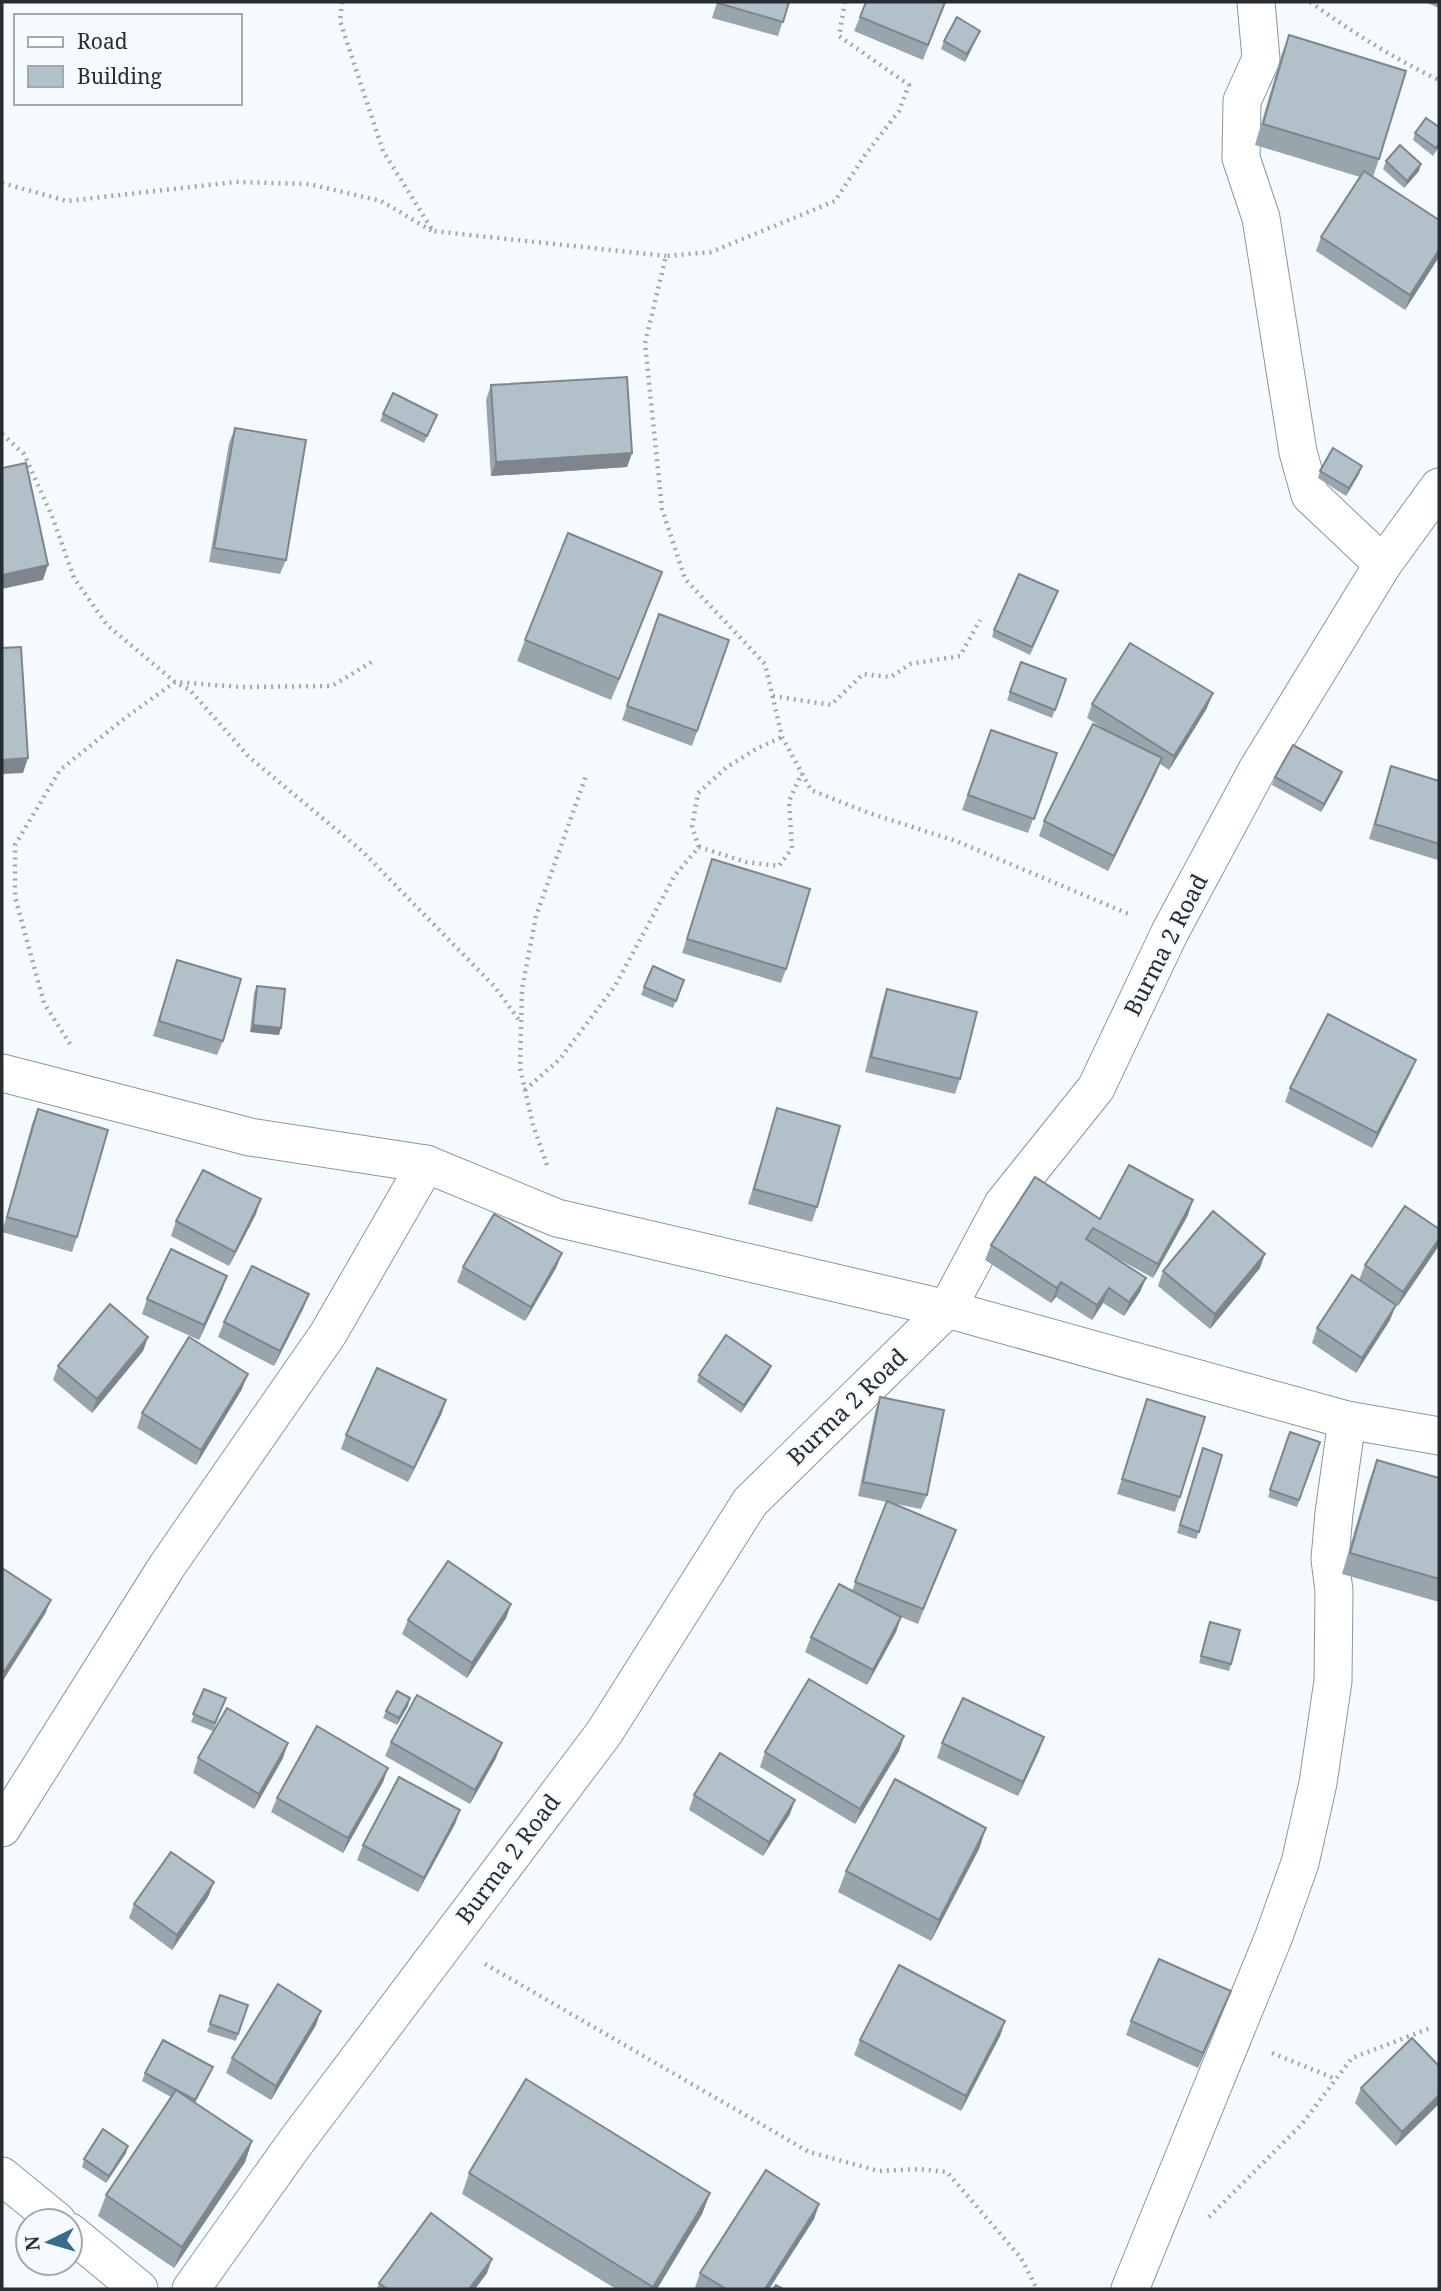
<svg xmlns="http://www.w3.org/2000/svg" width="1441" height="2291" font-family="'Noto Serif',serif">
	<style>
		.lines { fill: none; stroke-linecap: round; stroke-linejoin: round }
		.street-casing { stroke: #89979f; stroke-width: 39 }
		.path { stroke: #a1a7ab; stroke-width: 4.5; stroke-dasharray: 2 5; stroke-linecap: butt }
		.street { stroke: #fff; stroke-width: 37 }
		.wall { fill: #99a5ad }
		.shaded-wall { fill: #7d868d }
		.building { fill: #b2c0c9; stroke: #7d868d; stroke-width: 2 }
		.labels { text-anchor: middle; stroke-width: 5; stroke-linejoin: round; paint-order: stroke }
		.street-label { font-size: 23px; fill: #272d30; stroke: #f4fafe }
	</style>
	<rect width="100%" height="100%" fill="#f4fafe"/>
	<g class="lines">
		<defs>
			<g id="street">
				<path d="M 1256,2 L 1261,59 L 1242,101 L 1241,158 L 1261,218 L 1298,452 L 1310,495 L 1383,564"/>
				<path d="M 2,1073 L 250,1137 L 426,1164 L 557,1218 L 947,1309 L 1347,1420 L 1439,1436"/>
				<path d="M 2,1828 L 167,1566 L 328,1334 L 426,1164"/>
				<path d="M 2,2176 L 57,2221"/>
				<path d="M 70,2232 L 139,2289"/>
				<path d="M 191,2289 L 295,2143 L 604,1733 L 750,1502 L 947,1309 L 1003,1204 L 1096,1088 L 1170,932 L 1257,770 L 1383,564 L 1439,487"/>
				<path d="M 1130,2289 L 1274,1936 L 1300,1863 L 1318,1783 L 1333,1681 L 1334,1591 L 1330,1559 L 1334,1513 L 1347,1420"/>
			</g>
		</defs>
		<use href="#street" class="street-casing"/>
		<g class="path">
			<path d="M 342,2 L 340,21 L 383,151 L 433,231 L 666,256"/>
			<path d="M 845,2 L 839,36 L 909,85 L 899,111 L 865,155 L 835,201 L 711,252 L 666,256 L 645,343 L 662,509 L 685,579 L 765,664 L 782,737 L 811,790 L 869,813 L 956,841 L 1131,915"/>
			<path d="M 1310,2 C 1352,32 1393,58 1439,80"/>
			<path d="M 2,183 L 67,201 L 235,182 L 309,184 L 381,201 L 432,231"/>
			<path d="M 2,434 L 24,454 L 52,516 L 74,578 L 107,625 L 175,682 L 241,687 L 332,686 L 375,660"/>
			<path d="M 773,696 L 831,705 L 863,674 L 891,677 L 910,664 L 960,656 L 980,620"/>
			<path d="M 699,847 L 692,827 L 698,793 L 727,767 L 756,749 L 782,737"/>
			<path d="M 70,1044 L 44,1003 L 15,897 L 15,845 L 60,770 L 125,718 L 175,682 L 190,690 L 249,757 L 362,851 L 495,987 L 521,1023"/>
			<path d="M 525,1090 L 560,1059 L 615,986 L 675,875 L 699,847 L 746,862 L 779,866 L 792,848 L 789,801 L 802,773"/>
			<path d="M 547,1165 L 533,1125 L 520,1068 L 522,989 L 536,916 L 587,773"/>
			<path d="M 485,1964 L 809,2152 L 879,2171 L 920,2169 L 947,2172 L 1021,2258 L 1037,2289"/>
			<path d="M 1272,2053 L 1336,2079"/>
			<path d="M 1209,2217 L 1302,2124 L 1352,2058 L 1433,2027"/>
		</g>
		<use href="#street" class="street"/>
	</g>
	<g class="wall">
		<path d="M 717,2 L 789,2 L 778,36 L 712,18 Z"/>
		<path d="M 946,2 L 923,60 L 854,31 L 860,17 Z"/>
		<path d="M 1425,2 L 1439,2 L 1439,8 Z"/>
		<path d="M 980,31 L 965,62 L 941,49 L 944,41 Z"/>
		<path d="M 1289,35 L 1379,159 L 1373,177 L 1439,220 L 1439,257 L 1405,310 L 1316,251 L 1321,237 L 1360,177 L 1255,145 L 1281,56 Z"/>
		<path d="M 1439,127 L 1439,147 L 1433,156 L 1413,140 L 1415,133 Z"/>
		<path d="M 1386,161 L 1419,171 L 1404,188 L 1383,169 Z"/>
		<path d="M 491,385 L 632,453 L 627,467 L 491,476 L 486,400 Z"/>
		<path d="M 383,414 L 437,415 L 424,443 L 380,421 Z"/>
		<path d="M 235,428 L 286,560 L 280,574 L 209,562 L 229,443 Z"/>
		<path d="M 1362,466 L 1359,474 L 1346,496 L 1318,478 L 1320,471 Z"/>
		<path d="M 654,593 L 611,700 L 517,661 L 525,640 Z"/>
		<path d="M 1055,599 L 1030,655 L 992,637 L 994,630 Z"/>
		<path d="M 659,614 L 729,640 L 692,746 L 622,720 Z"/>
		<path d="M 1021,662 L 1055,710 L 1052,718 L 1007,700 Z"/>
		<path d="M 1092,704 L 1207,708 L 1169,770 L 1160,764 L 1156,773 L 1108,871 L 1039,836 L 1044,821 L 1106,730 L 1087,718 Z"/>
		<path d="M 991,730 L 1057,753 L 1028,833 L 962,810 Z"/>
		<path d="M 1391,766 L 1439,781 L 1438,860 L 1369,839 Z"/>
		<path d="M 1342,772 L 1339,780 L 1321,812 L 1272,785 L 1275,777 Z"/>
		<path d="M 712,859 L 786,969 L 781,983 L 682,953 Z"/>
		<path d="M 177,960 L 223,1041 L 217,1055 L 153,1036 Z"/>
		<path d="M 684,980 L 673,1008 L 641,995 L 644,987 Z"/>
		<path d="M 257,986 L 279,1035 L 250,1032 L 254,993 Z"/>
		<path d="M 887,989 L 960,1079 L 955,1094 L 865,1072 L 882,1003 Z"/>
		<path d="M 1416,1060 L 1410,1074 L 1372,1148 L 1285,1102 L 1290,1088 Z"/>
		<path d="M 777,1108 L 817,1207 L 812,1222 L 748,1204 Z"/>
		<path d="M 38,1109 L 77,1237 L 72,1252 L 2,1232 L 32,1124 Z"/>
		<path d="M 256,1214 L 229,1266 L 171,1236 L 176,1221 Z"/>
		<path d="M 1188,1215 L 1153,1278 L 1113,1256 L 1146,1278 L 1140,1292 L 1124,1316 L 1103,1303 L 1092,1320 L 1056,1297 L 1051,1303 L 985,1260 L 991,1245 L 1100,1219 Z"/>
		<path d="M 1438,1247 L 1398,1306 L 1359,1280 L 1365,1265 Z"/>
		<path d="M 562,1253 L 556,1268 L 525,1321 L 457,1282 L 463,1267 Z"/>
		<path d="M 1260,1268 L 1210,1329 L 1158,1286 L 1163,1271 Z"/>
		<path d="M 227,1276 L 222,1290 L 199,1340 L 142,1314 L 147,1299 Z"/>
		<path d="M 309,1294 L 303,1309 L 274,1366 L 218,1337 L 224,1322 Z"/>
		<path d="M 1390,1320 L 1356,1373 L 1312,1343 L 1317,1328 Z"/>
		<path d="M 148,1337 L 143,1351 L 92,1413 L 53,1380 L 58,1366 Z"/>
		<path d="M 771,1366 L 768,1373 L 741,1413 L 697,1382 L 699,1375 Z"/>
		<path d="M 242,1389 L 196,1465 L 137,1428 L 142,1413 Z"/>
		<path d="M 880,1397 L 927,1495 L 921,1509 L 891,1503 L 956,1530 L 918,1624 L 901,1617 L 896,1632 L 867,1685 L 805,1652 L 811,1637 L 852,1591 L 887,1502 L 858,1496 L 875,1412 Z"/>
		<path d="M 1147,1399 L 1180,1497 L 1175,1512 L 1117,1494 Z"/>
		<path d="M 446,1400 L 441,1415 L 408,1482 L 341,1449 L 346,1435 Z"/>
		<path d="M 1290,1432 L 1320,1442 L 1297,1507 L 1268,1497 Z"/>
		<path d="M 1200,1456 L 1199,1532 L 1196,1539 L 1177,1533 Z"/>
		<path d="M 1377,1460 L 1439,1478 L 1439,1602 L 1342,1574 L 1369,1481 Z"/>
		<path d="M 511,1604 L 506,1618 L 467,1678 L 402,1634 L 408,1620 Z"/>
		<path d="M 1210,1622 L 1231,1664 L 1229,1671 L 1199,1663 Z"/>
		<path d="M 204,1689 L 226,1698 L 213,1731 L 191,1722 Z"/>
		<path d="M 410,1698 L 408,1706 L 397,1725 L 383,1718 L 386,1711 Z"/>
		<path d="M 904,1736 L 899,1751 L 855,1824 L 760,1767 L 765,1752 Z"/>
		<path d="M 1044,1737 L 1039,1751 L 1018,1796 L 937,1758 L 942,1743 Z"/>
		<path d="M 391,1742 L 496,1758 L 470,1804 L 385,1756 Z"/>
		<path d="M 198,1758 L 283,1758 L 254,1809 L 193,1773 Z"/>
		<path d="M 388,1768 L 383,1782 L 343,1853 L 271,1812 L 277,1798 Z"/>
		<path d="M 694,1795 L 790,1814 L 763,1856 L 689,1810 Z"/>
		<path d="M 460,1810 L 455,1824 L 418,1892 L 357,1860 L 363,1845 Z"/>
		<path d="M 986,1828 L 979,1849 L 931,1941 L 838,1892 L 846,1871 Z"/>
		<path d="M 214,1882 L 208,1897 L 172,1950 L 129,1918 L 134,1904 Z"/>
		<path d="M 220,1995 L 238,2034 L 236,2041 L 207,2032 Z"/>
		<path d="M 1225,2005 L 1198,2068 L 1126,2035 L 1131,2021 Z"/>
		<path d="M 1005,2021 L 1000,2036 L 961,2111 L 854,2055 L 860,2040 Z"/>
		<path d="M 316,2025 L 271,2100 L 226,2073 L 232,2058 Z"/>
		<path d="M 1439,2066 L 1396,2146 L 1355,2103 L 1361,2088 Z"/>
		<path d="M 145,2073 L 210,2074 L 195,2103 L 252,2141 L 245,2162 L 174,2268 L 98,2216 L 106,2195 L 171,2097 L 142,2081 Z"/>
		<path d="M 126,2153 L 106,2183 L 82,2167 L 84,2159 Z"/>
		<path d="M 469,2173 L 710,2193 L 702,2214 L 657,2289 L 616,2289 L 462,2194 Z"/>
		<path d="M 819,2204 L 814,2219 L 769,2289 L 698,2289 L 695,2287 L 700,2273 Z"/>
		<path d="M 487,2273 L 475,2289 L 377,2289 L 379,2283 Z"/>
	</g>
	<g class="shaded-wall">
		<path d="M 980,31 L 977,38 L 965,62 L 967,54 Z"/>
		<path d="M 1421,164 L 1419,171 L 1404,188 L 1407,181 Z"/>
		<path d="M 1439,250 L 1439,257 L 1405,310 L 1410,295 Z"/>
		<path d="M 632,453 L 627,467 L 491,476 L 496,462 Z"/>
		<path d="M 1362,466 L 1359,474 L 1346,496 L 1349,488 Z"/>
		<path d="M 48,565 L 43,580 L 2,589 L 2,575 Z"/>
		<path d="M 662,572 L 654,593 L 611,700 L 619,679 Z"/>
		<path d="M 1213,693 L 1207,708 L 1169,770 L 1174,756 Z"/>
		<path d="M 28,758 L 23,773 L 2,774 L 2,760 Z"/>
		<path d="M 1162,758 L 1156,773 L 1108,871 L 1114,856 Z"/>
		<path d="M 1342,772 L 1339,780 L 1321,812 L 1324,804 Z"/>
		<path d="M 253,1025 L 281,1028 L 279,1035 L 250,1032 Z"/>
		<path d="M 1416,1060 L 1410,1074 L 1372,1148 L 1377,1133 Z"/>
		<path d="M 261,1199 L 256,1214 L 229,1266 L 235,1252 Z"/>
		<path d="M 1193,1200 L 1188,1215 L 1153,1278 L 1158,1264 Z"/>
		<path d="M 1439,1239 L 1438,1247 L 1398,1306 L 1403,1292 Z"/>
		<path d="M 562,1253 L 556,1268 L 525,1321 L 531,1307 Z"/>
		<path d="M 1265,1254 L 1260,1268 L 1210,1329 L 1215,1314 Z"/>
		<path d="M 227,1276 L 222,1290 L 199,1340 L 204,1325 Z"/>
		<path d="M 1146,1278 L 1140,1292 L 1124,1316 L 1129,1302 Z"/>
		<path d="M 1061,1282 L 1056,1297 L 1051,1303 L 1057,1288 Z"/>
		<path d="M 1109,1288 L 1103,1303 L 1092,1320 L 1097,1305 Z"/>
		<path d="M 309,1294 L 303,1309 L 274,1366 L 280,1351 Z"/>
		<path d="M 1396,1305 L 1390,1320 L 1356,1373 L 1362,1358 Z"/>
		<path d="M 148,1337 L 143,1351 L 92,1413 L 97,1399 Z"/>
		<path d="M 771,1366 L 768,1373 L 741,1413 L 744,1405 Z"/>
		<path d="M 248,1374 L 242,1389 L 196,1465 L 201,1450 Z"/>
		<path d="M 446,1400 L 441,1415 L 408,1482 L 414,1468 Z"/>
		<path d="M 51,1600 L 45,1614 L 2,1682 L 4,1672 Z"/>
		<path d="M 511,1604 L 506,1618 L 467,1678 L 472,1663 Z"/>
		<path d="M 901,1617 L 896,1632 L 867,1685 L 873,1670 Z"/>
		<path d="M 410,1698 L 408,1706 L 397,1725 L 399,1718 Z"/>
		<path d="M 904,1736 L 899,1751 L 855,1824 L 860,1809 Z"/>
		<path d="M 1044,1737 L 1039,1751 L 1018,1796 L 1023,1782 Z"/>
		<path d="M 288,1743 L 283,1758 L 254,1809 L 259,1794 Z"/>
		<path d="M 502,1743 L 496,1758 L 470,1804 L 475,1790 Z"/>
		<path d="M 388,1768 L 383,1782 L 343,1853 L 348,1838 Z"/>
		<path d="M 795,1800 L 790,1814 L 763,1856 L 769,1842 Z"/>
		<path d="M 460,1810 L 455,1824 L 418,1892 L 424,1878 Z"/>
		<path d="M 986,1828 L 979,1849 L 931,1941 L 939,1920 Z"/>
		<path d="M 214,1882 L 208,1897 L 172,1950 L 177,1935 Z"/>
		<path d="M 1231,1991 L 1198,2068 L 1203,2053 Z"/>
		<path d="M 321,2011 L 316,2025 L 271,2100 L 276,2086 Z"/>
		<path d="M 1005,2021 L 1000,2036 L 961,2111 L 966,2096 Z"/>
		<path d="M 213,2067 L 210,2074 L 192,2108 L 195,2100 Z"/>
		<path d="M 1439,2095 L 1439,2104 L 1396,2146 L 1402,2132 Z"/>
		<path d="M 252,2141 L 245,2162 L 174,2268 L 182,2247 Z"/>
		<path d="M 128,2146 L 126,2153 L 106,2183 L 109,2176 Z"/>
		<path d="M 710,2193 L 702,2214 L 657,2289 L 653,2289 Z"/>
		<path d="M 819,2204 L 814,2219 L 769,2289 L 765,2289 Z"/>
		<path d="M 492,2259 L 487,2273 L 475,2289 L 469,2289 Z"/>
	</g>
	<g class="building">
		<path d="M 718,2 L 789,2 L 783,22 L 718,3 Z"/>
		<path d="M 866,2 L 945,2 L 928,45 L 860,17 Z"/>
		<path d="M 957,17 L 980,31 L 967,54 L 944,41 Z"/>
		<path d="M 1289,35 L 1406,71 L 1379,159 L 1263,124 Z"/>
		<path d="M 1426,118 L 1439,127 L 1439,144 L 1436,148 L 1415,133 Z"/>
		<path d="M 1400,145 L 1421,164 L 1407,181 L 1386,161 Z"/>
		<path d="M 1364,171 L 1439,220 L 1439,250 L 1410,295 L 1321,237 Z"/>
		<path d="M 627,377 L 632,453 L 496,462 L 491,385 Z"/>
		<path d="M 393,393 L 437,415 L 427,436 L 383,414 Z"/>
		<path d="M 235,428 L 306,440 L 286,560 L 214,548 Z"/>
		<path d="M 1333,448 L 1362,466 L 1349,488 L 1320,471 Z"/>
		<path d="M 26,463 L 48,565 L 2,575 L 2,468 Z"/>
		<path d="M 568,533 L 662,572 L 619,679 L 525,640 Z"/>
		<path d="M 1019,574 L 1058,591 L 1032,647 L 994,630 Z"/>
		<path d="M 659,614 L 729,640 L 697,731 L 627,706 Z"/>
		<path d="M 1130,643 L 1213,693 L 1174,756 L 1092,704 Z"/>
		<path d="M 21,647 L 28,758 L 2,760 L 2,648 Z"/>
		<path d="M 1021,662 L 1066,679 L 1055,710 L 1010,692 Z"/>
		<path d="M 1093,724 L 1162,758 L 1114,856 L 1044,821 Z"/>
		<path d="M 991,730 L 1057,753 L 1034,819 L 968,795 Z"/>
		<path d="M 1293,745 L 1342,772 L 1324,804 L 1275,777 Z"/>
		<path d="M 1391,766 L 1439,781 L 1439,844 L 1375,824 Z"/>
		<path d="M 712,859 L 810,889 L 786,969 L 687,939 Z"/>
		<path d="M 177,960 L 241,979 L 223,1041 L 159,1021 Z"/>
		<path d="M 653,966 L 684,980 L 676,1001 L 644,987 Z"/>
		<path d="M 257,986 L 285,989 L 281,1028 L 253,1025 Z"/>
		<path d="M 887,989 L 977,1012 L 960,1079 L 871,1057 Z"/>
		<path d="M 1328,1014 L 1416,1060 L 1377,1133 L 1290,1088 Z"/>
		<path d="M 777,1108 L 840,1126 L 817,1207 L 754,1189 Z"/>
		<path d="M 38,1109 L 108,1130 L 77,1237 L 7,1217 Z"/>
		<path d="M 1129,1165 L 1193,1200 L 1158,1264 L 1093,1228 L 1086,1239 L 1146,1278 L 1129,1302 L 1109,1288 L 1097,1305 L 1061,1282 L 1057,1288 L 991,1245 L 1035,1177 L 1100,1219 Z"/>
		<path d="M 203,1170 L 261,1199 L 235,1252 L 176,1221 Z"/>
		<path d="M 1405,1206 L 1439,1229 L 1439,1239 L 1403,1292 L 1365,1265 Z"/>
		<path d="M 1213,1211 L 1265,1254 L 1215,1314 L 1163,1271 Z"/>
		<path d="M 494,1214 L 562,1253 L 531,1307 L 463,1267 Z"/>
		<path d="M 171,1249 L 227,1276 L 204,1325 L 147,1299 Z"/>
		<path d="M 252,1266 L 309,1294 L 280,1351 L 224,1322 Z"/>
		<path d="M 1352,1275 L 1396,1305 L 1362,1358 L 1317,1328 Z"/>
		<path d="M 110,1304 L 148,1337 L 97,1399 L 58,1366 Z"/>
		<path d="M 726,1335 L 771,1366 L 744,1405 L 699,1375 Z"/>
		<path d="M 189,1337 L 248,1374 L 201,1450 L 142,1413 Z"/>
		<path d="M 377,1368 L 446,1400 L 414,1468 L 346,1435 Z"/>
		<path d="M 880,1397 L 944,1410 L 927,1495 L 863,1482 Z"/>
		<path d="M 1147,1399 L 1205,1417 L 1180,1497 L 1122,1479 Z"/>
		<path d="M 1290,1432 L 1320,1442 L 1299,1500 L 1270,1490 Z"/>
		<path d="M 1203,1448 L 1222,1455 L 1199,1532 L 1180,1525 Z"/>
		<path d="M 1377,1460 L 1439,1478 L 1439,1579 L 1350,1553 Z"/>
		<path d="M 887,1501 L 956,1530 L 923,1609 L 855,1582 Z"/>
		<path d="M 448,1561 L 511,1604 L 472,1663 L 408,1620 Z"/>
		<path d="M 2,1568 L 51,1600 L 4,1672 L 2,1670 Z"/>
		<path d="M 839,1584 L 901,1617 L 873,1670 L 811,1637 Z"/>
		<path d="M 1210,1622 L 1240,1630 L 1231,1664 L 1201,1656 Z"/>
		<path d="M 809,1679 L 904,1736 L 860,1809 L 765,1752 Z"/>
		<path d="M 204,1689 L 226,1698 L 215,1723 L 193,1714 Z"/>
		<path d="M 397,1691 L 410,1698 L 399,1718 L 386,1711 Z"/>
		<path d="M 417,1695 L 502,1743 L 475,1790 L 391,1742 Z"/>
		<path d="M 963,1698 L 1044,1737 L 1023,1782 L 942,1743 Z"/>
		<path d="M 227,1708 L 288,1743 L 259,1794 L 198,1758 Z"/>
		<path d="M 317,1726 L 388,1768 L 348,1838 L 277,1798 Z"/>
		<path d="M 720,1753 L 795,1800 L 769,1842 L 694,1795 Z"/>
		<path d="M 399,1777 L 460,1810 L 424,1878 L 363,1845 Z"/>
		<path d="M 895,1779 L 986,1828 L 939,1920 L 846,1871 Z"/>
		<path d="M 171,1852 L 214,1882 L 177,1935 L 134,1904 Z"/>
		<path d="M 1159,1959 L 1231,1991 L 1203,2053 L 1131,2021 Z"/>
		<path d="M 899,1965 L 1005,2021 L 966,2096 L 860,2040 Z"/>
		<path d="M 278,1984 L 321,2011 L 276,2086 L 232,2058 Z"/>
		<path d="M 220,1995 L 248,2005 L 238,2034 L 210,2024 Z"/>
		<path d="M 1412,2038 L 1439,2066 L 1439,2095 L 1402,2132 L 1361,2088 Z"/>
		<path d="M 163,2040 L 213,2067 L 195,2100 L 145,2073 Z"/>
		<path d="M 526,2079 L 710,2193 L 653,2287 L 469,2173 Z"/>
		<path d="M 176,2090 L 252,2141 L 182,2247 L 106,2195 Z"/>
		<path d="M 103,2129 L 128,2146 L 109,2176 L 84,2159 Z"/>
		<path d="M 766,2170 L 819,2204 L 765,2289 L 726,2289 L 700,2273 Z"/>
		<path d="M 431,2213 L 492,2259 L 469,2289 L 387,2289 L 379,2283 Z"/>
		<path d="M 776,2285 L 783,2289 L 773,2289 Z"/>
	</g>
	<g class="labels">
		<g class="street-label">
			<text transform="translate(1166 945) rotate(-63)" y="8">Burma 2 Road</text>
			<text transform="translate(847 1407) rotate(-44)" y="8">Burma 2 Road</text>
			<text transform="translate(508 1859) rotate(-53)" y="8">Burma 2 Road</text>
		</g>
	</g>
	<rect width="1441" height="2291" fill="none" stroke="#272d30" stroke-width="7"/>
	<rect x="14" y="14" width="228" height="91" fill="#f4fafe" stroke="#a2a8ac" stroke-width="2"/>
	<rect x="28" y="37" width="35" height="10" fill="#ffffff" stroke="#a2a8ac" stroke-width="2"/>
	<text x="77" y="49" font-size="21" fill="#272d30">Road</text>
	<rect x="28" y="66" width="35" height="21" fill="#b2c0c9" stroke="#a2a8ac" stroke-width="2"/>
	<text x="77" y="84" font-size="21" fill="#272d30">Building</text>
	<g transform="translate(49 2242) rotate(265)"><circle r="33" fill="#f4fafe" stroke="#a2a8ac" stroke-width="2"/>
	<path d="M0-5L12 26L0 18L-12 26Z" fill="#376d88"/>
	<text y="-10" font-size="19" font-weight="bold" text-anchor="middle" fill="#272d30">N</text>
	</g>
</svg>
